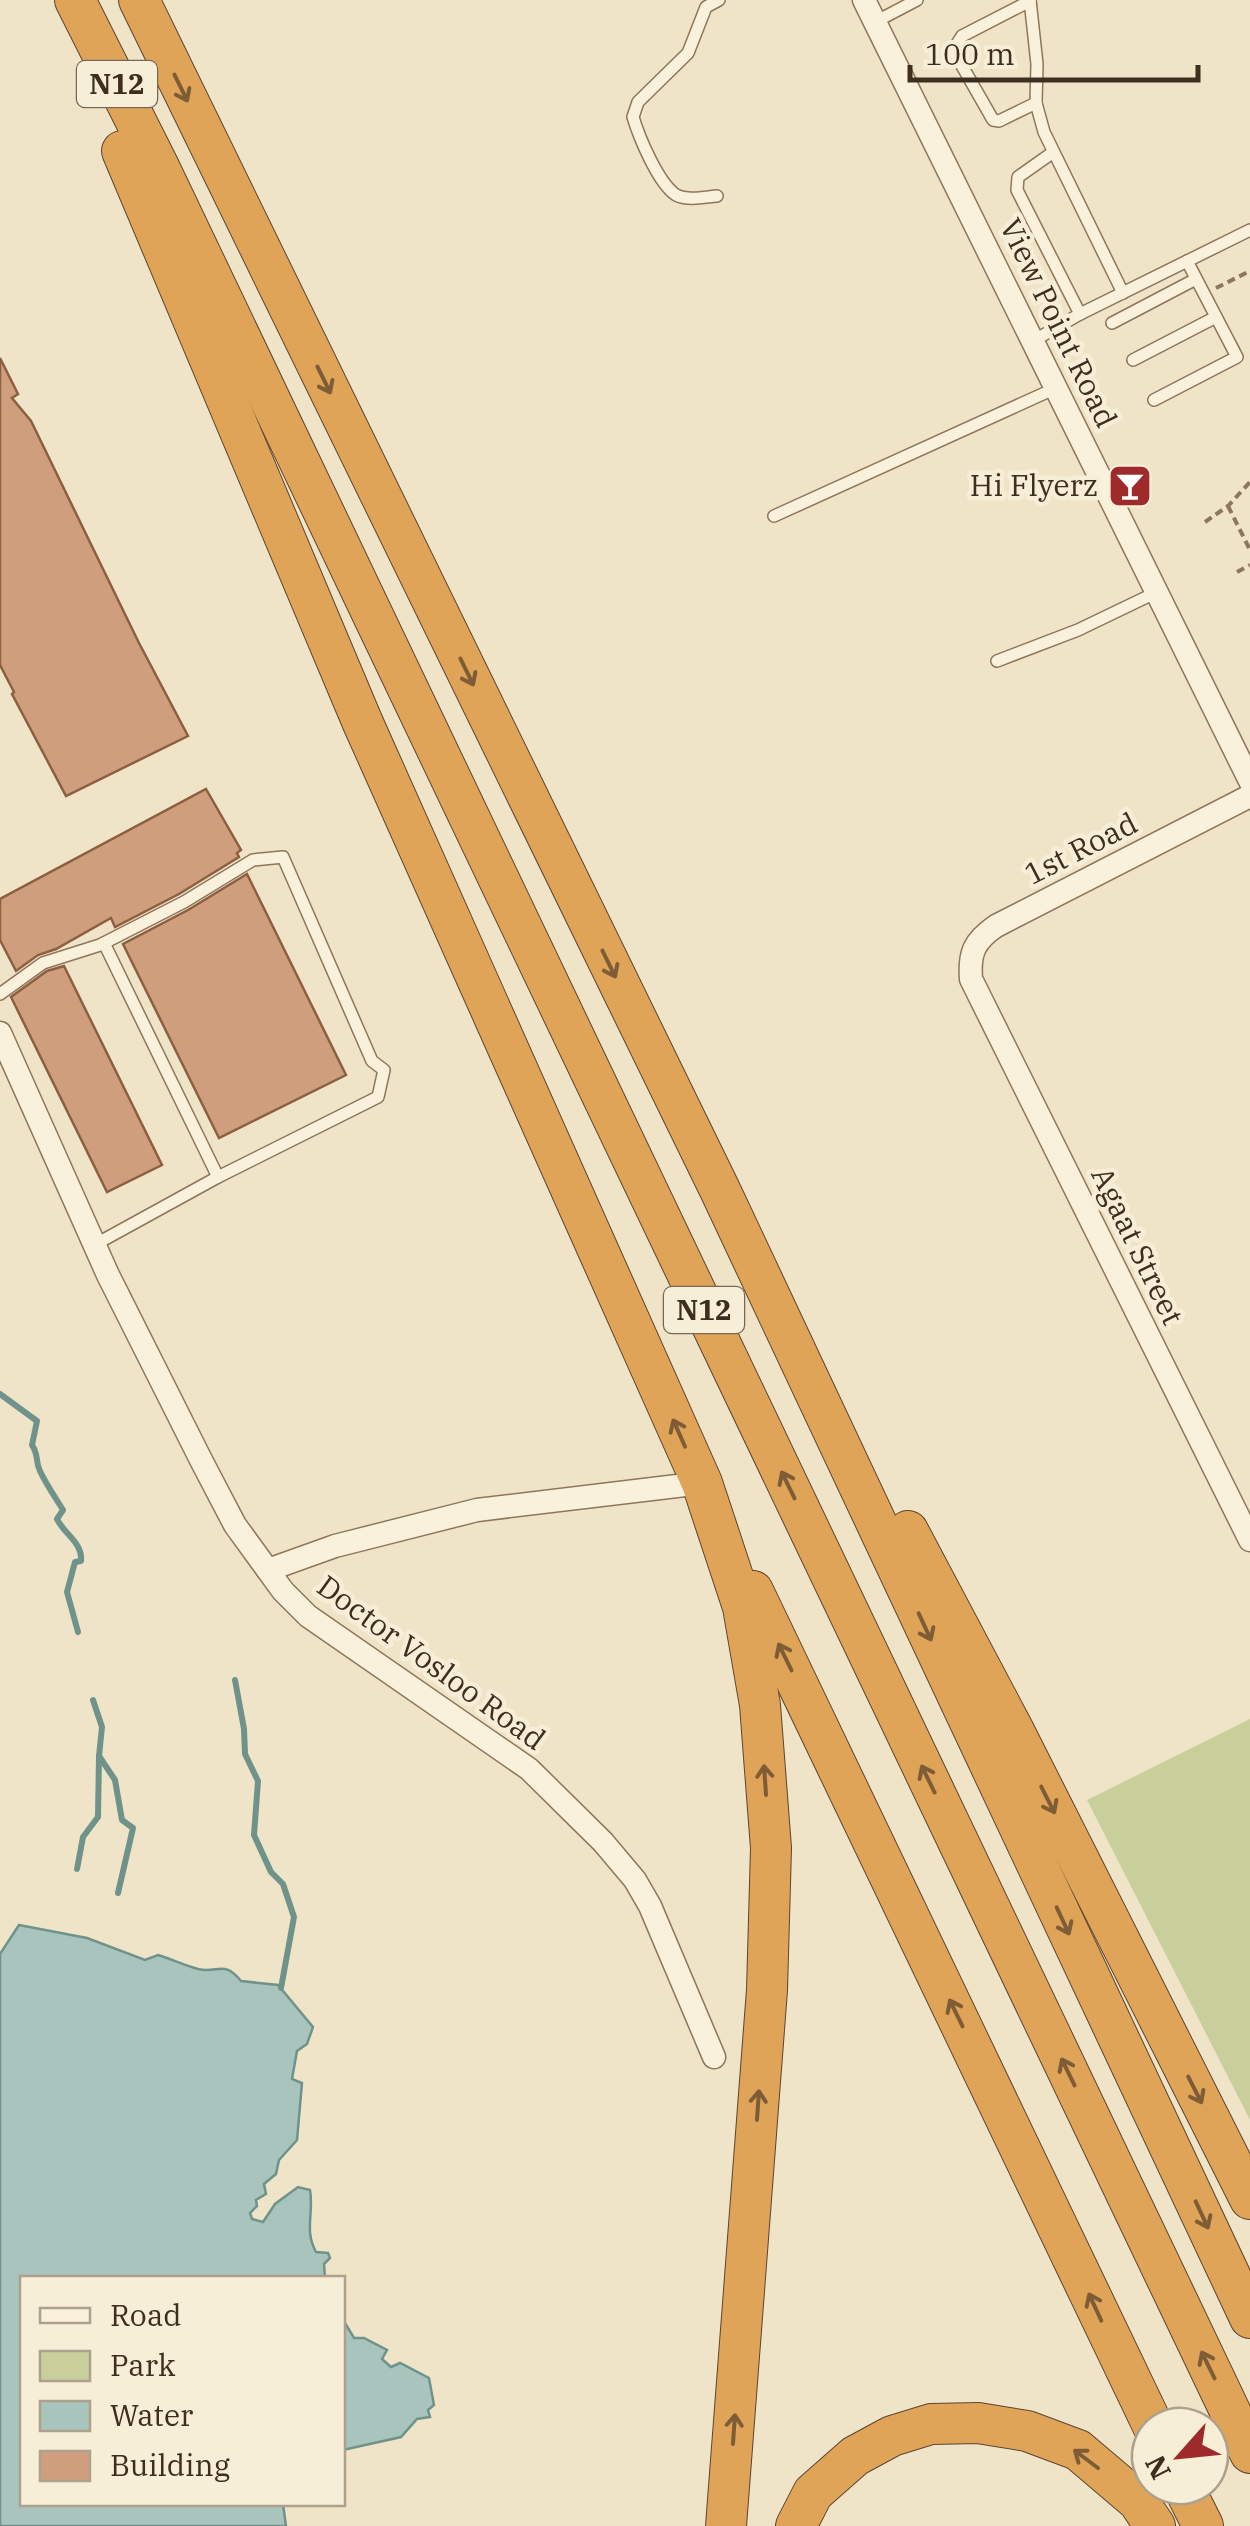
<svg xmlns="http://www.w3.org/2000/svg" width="1250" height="2526" font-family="'IBM Plex Serif',serif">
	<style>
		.green { fill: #c9cf9b }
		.water { fill: #a9c4bc; stroke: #6f938a; stroke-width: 2.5 }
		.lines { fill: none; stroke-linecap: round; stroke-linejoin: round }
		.stream { stroke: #6f938a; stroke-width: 6 }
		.building { fill: #cf9f7d; stroke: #8d5f41; stroke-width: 2.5 }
		.lane-casing { stroke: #8d765c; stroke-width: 14 }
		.street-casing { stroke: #8d765c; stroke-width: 25 }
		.highway-casing { stroke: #5b4430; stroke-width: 42 }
		.path { stroke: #8d765c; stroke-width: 4; stroke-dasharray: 8 5; stroke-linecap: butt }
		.lane { stroke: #faf1dc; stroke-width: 11 }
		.street { stroke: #faf1dc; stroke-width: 22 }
		.highway { stroke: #e0a458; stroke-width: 40 }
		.oneway { stroke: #7e5d36 }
		.labels { text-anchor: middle; stroke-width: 9; stroke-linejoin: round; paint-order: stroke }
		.shield { fill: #f7eed8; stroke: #756857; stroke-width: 2.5 }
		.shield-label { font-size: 28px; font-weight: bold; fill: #3d2e20 }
		.street-label { font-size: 30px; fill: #3d2e20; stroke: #f7eed8 }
		.poi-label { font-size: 30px; fill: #3d2e20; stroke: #f7eed8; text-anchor: end }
	</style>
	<rect width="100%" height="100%" fill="#f0e4c8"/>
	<path class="green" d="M 1250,1719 L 1250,2120 L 1087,1800 Z"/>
	<g class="water">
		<path d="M 19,1925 L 87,1938 L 145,1960 L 158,1955 C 171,1959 184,1965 198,1969 C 218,1974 223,1959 241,1981 L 278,1985 L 313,2027 L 307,2044 L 297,2051 L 292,2079 L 302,2083 L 297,2140 L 279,2160 L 276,2174 L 264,2184 L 266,2194 L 256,2200 L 257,2206 L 250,2213 L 252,2219 L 263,2222 L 275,2204 L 298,2187 L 310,2190 C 314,2213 304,2231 316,2252 L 328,2253 L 330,2258 L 324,2264 L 325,2278 L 22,2278 L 22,2504 L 283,2504 L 286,2526 L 0,2526 L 0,1954 Z"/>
		<path d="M 342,2318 L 354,2338 L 364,2338 L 387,2350 L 382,2359 L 391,2367 L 400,2363 L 429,2378 L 434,2405 L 428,2410 L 430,2417 L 417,2419 L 401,2437 L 343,2450 Z"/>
	</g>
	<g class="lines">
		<g class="stream">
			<path d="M 0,1394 L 37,1421 L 32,1445 C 39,1455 35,1461 40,1471 C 46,1484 55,1497 63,1510 L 57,1519 C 64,1534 83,1543 81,1561 L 75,1562 L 67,1592 L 78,1632"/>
			<path d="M 235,1680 L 244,1729 L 245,1754 L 258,1781 L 254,1835 L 271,1872 L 283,1884 L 294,1917 L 281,1988"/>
			<path d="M 93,1700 L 102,1727 L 99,1756 L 115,1780 L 122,1820 L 133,1828 L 118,1893"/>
			<path d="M 77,1869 L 83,1837 L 98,1817 L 99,1756"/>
		</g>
	</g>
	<g class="building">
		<path d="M 0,358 L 18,394 L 12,398 L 31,421 L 139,643 L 188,736 L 66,796 L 12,694 L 14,692 L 0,665 Z"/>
		<path d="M 206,789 L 241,850 L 237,853 L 239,857 L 179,894 L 115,927 L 111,918 L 56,949 L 38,955 L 16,971 L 0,940 L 0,899 Z"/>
		<path d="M 247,874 L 346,1075 L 219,1138 L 123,944 L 188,910 Z"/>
		<path d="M 64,966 L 162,1165 L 107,1192 L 11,997 L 47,971 Z"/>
	</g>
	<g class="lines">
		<defs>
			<g id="lane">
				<path d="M 1030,0 L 1037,64 L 1036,103 L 1044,132 L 1123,293"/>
				<path d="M 1030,1 L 962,36 L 953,50 L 993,120 L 999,121 L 1036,103"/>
				<path d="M 875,22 L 917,0"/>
				<path d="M 1052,153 L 1018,177 L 1017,190 L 1080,314"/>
				<path d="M 717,196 C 705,197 688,201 676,195 C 658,183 639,137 633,117 L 638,102 L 688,53 L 706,7 L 719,0"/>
				<path d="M 1112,323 L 1196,279"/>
				<path d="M 1033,341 L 1080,314 L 1250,230"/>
				<path d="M 1133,360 L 1216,317"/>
				<path d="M 1154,400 L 1237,357 L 1187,261"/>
				<path d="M 774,516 L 1056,388"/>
				<path d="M 997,661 L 1078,630 L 1157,592"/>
				<path d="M 104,943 L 218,1177"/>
				<path d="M 0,994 L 43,963 L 100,945 L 184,902 L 253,860 L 283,857 L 372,1061 L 384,1070 L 378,1097 L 218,1177 L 96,1244"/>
			</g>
			<g id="street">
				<path d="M 864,0 L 1250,781"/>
				<path d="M 1250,796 L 996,926 C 974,941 969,953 971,979 L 1250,1540"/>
				<path d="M 0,1033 L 108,1275 L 201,1460 L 235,1525 L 283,1591 L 308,1616 L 529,1769 L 603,1842 L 635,1880 L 650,1906 L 714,2057"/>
				<path d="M 268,1570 L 335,1546 L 477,1510 L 702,1483"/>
			</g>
			<g id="highway">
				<path d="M 75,0 L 159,167 L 1250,2453"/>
				<path d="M 139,0 L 720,1190 L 1250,2318"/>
				<path d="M 122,151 L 362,721 L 702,1483 L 743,1607 L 760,1705 L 771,1848 L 767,1990 L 726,2526"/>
				<path d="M 908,1531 L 1014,1731 L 1250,2199"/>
				<path d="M 753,1591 L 1153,2426"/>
				<path d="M 1183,2486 L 1203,2526"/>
				<path d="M 796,2526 L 813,2493 L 855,2456 L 892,2436 L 931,2424 L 978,2423 L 1027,2431 L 1078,2450 L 1138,2501 L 1155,2526"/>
			</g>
		</defs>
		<use href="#lane" class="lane-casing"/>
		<use href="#street" class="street-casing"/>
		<use href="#highway" class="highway-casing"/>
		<g class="path">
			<path d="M 1216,288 L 1250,271"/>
			<path d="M 1228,506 L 1250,550"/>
			<path d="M 1205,522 L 1228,506 L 1250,482"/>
			<path d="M 1237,572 L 1250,565"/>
		</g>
		<use href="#lane" class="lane"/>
		<use href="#street" class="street"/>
		<use href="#highway" class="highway"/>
	</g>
	<defs><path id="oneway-shaft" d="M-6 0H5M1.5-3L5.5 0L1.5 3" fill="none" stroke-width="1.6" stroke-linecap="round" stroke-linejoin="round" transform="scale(2.5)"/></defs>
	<g class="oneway">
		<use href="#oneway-shaft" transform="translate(181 88) rotate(64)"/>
		<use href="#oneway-shaft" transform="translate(324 380) rotate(64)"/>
		<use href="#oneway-shaft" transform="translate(467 672) rotate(64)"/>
		<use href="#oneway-shaft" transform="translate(609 964) rotate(64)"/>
		<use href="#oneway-shaft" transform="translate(679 1433) rotate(-114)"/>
		<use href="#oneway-shaft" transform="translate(788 1485) rotate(-116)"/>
		<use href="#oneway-shaft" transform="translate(925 1627) rotate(65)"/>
		<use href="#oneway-shaft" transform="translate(785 1657) rotate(-116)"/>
		<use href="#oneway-shaft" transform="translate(928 1779) rotate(-116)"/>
		<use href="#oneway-shaft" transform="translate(765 1780) rotate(-94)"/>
		<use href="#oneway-shaft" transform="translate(1048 1800) rotate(63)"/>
		<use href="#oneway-shaft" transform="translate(1063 1921) rotate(65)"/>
		<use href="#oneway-shaft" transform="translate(956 2013) rotate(-116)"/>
		<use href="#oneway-shaft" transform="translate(1068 2072) rotate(-116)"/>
		<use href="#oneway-shaft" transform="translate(1195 2090) rotate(63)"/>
		<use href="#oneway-shaft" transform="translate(758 2105) rotate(-86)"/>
		<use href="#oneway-shaft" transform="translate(1202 2215) rotate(65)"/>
		<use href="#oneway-shaft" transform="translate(1095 2307) rotate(-115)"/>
		<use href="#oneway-shaft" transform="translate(1208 2365) rotate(-116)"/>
		<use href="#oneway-shaft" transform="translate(734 2429) rotate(-86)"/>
		<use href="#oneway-shaft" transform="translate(1086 2459) rotate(-143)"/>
	</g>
	<defs>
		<symbol id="bar-square" viewBox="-11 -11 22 22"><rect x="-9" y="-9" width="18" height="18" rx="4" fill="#9e2a2b" stroke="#f7eed8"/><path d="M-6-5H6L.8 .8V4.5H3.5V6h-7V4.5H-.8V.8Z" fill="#fff"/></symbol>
	</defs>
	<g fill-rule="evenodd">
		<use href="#bar-square" x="1105" y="461" width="50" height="50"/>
	</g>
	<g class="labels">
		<g class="shield">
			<rect x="77" y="61" width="80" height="46" rx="8"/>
			<rect x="664" y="1287" width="80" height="46" rx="8"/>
		</g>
		<g class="shield-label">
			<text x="117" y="94">N12</text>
			<text x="704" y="1320">N12</text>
		</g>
		<g class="street-label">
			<text transform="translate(1058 323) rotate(64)" y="10">View Point Road</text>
			<text transform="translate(1081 849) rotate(-27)" y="10">1st Road</text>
			<text transform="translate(1137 1246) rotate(64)" y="10">Agaat Street</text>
			<text transform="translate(431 1663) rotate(36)" y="10">Doctor Vosloo Road</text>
		</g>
		<g class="poi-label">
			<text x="1098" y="496">Hi Flyerz</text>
		</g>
	</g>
	<rect x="20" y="2276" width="325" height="230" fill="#f7eed8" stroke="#ada18e" stroke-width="2.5"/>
	<rect x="40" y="2308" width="50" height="15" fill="#faf1dc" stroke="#ada18e" stroke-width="2.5"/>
	<text x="110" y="2326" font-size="30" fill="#3d2e20">Road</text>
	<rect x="40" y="2351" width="50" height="30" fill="#c9cf9b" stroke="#ada18e" stroke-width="2.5"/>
	<text x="110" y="2376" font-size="30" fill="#3d2e20">Park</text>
	<rect x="40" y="2401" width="50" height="30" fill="#a9c4bc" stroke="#ada18e" stroke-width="2.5"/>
	<text x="110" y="2426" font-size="30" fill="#3d2e20">Water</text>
	<rect x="40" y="2451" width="50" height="30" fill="#cf9f7d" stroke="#ada18e" stroke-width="2.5"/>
	<text x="110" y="2476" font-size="30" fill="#3d2e20">Building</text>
	<g transform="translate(1180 2456) rotate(243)"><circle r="48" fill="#f7eed8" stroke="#ada18e" stroke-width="2.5"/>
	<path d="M0-8L18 38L0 25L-18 38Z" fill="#9e2a2b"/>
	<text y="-15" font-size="28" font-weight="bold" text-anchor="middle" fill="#3d2e20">N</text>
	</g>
	<path d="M910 65v15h288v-15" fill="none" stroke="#3d2e20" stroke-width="5"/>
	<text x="925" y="65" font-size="30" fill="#3d2e20" stroke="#f7eed8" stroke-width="8" paint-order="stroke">100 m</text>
</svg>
